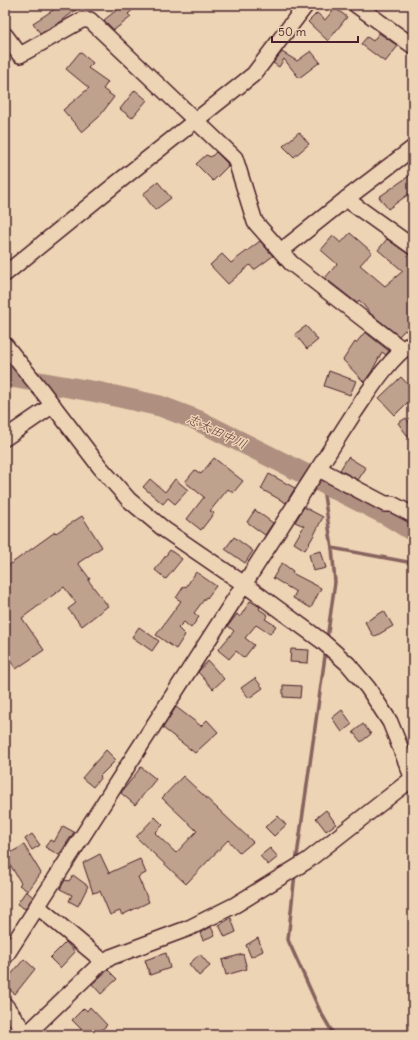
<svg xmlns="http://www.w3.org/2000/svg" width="418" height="1040" font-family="Delius,'Klee One',sans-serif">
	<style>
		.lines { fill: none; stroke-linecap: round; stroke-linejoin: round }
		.stream { stroke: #87625e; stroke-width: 3.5 }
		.river { stroke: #af8f80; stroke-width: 21 }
		.building { fill: #bfa28e; stroke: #4a1f2b }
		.minor-casing { stroke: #4a1f2b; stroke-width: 18 }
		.minor { stroke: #edd4b4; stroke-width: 15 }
		.labels { text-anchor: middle; stroke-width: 3; stroke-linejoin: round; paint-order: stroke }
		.water-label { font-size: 13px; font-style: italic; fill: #633b40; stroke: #edd4b4 }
	</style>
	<rect width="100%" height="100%" fill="#edd4b4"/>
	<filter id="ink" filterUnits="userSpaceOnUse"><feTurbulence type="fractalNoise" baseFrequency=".025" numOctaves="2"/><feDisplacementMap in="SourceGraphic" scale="8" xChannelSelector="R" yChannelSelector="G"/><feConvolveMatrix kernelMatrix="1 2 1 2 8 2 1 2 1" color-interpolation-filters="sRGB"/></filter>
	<g filter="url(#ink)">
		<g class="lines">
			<g class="stream">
				<path d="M 322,482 L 332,548 L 335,582 L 327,639"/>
				<path d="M 332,548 L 413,563"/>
				<path d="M 296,863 L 326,649"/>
				<path d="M 295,873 L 288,940 L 320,1011 L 334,1035"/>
			</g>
			<path class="river" d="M 5,376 L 97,392 L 160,406 L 197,420 L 387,515 L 413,531"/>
		</g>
		<g class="building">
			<path d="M 61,5 L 82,5 L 59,23 L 40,33 L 33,23 Z"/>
			<path d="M 123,5 L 138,5 L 128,14 L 131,17 L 114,30 L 104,20 Z"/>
			<path d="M 335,8 L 347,17 L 328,41 L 308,22 L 317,13 L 325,20 Z"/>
			<path d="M 379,33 L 398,46 L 385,62 L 361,44 L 367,37 L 373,41 Z"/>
			<path d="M 311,51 L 320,62 L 299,78 L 284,59 L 279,67 L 273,63 L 282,52 L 297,61 Z"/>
			<path d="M 80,52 L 93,63 L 88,68 L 108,82 L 103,89 L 114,97 L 99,117 L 82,132 L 63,110 L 89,88 L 66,69 Z"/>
			<path d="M 135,90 L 147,100 L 132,118 L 120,109 Z"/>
			<path d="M 299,132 L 309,144 L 294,157 L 283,146 Z"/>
			<path d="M 216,152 L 227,163 L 228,166 L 213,181 L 196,164 L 206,155 L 211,157 Z"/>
			<path d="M 409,176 L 413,181 L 413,191 L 388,209 L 379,197 Z"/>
			<path d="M 158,182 L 171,198 L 155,210 L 143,194 Z"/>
			<path d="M 350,233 L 372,252 L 360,265 L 385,286 L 403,271 L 378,250 L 387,239 L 408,254 L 413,256 L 413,333 L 409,334 L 405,330 L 399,336 L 371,314 L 359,300 L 357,303 L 325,278 L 337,264 L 321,250 L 333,236 L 341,243 Z"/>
			<path d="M 260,241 L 273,256 L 254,270 L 250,265 L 228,284 L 210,265 L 222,254 L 231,263 Z"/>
			<path d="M 306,326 L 318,340 L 307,349 L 295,334 Z"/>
			<path d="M 365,332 L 389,351 L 386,355 L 382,352 L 372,371 L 364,382 L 343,360 L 355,342 L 356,343 Z"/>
			<path d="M 329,371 L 356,381 L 350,395 L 324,386 Z"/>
			<path d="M 401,377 L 413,390 L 413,397 L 395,415 L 379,398 Z"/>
			<path d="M 406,418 L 413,428 L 413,443 L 398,423 Z"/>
			<path d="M 348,457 L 366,468 L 358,480 L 340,470 Z"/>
			<path d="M 214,458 L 243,481 L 233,493 L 228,489 L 210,511 L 214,513 L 201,530 L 187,519 L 204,497 L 185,482 L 195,470 L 201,474 Z"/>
			<path d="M 269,474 L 295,488 L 286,503 L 261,489 Z"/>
			<path d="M 150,479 L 165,492 L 175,479 L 188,490 L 175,504 L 168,498 L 163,504 L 143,487 Z"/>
			<path d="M 304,507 L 323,517 L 314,535 L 305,550 L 294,543 L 304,526 L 295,522 Z"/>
			<path d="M 255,510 L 273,523 L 265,535 L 247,522 Z"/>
			<path d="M 82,516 L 102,547 L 78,563 L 90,579 L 88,580 L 108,606 L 82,626 L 68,609 L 76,603 L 64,587 L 22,618 L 44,650 L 16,669 L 5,653 L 5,568 L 55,532 L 56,533 Z"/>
			<path d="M 234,537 L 253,551 L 245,563 L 225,549 Z"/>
			<path d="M 170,550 L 182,559 L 166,579 L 155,570 Z"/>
			<path d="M 321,551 L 326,568 L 313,571 L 309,554 Z"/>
			<path d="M 282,563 L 293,571 L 292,573 L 321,588 L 311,608 L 293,598 L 296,592 L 273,578 Z"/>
			<path d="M 196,572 L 216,586 L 207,598 L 206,597 L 194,613 L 199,617 L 191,628 L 184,622 L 178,628 L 185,635 L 176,649 L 156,635 L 181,601 L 176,598 L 184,586 L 186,587 Z"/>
			<path d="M 250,601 L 260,607 L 259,609 L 268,615 L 265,619 L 276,626 L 270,634 L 256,625 L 245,638 L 254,645 L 244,658 L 236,651 L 229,659 L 218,650 L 234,631 L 228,626 L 237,614 L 240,617 Z"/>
			<path d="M 384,611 L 393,626 L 374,637 L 365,622 Z"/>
			<path d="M 139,627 L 159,641 L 152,651 L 132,637 Z"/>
			<path d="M 291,649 L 309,650 L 308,663 L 290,662 Z"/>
			<path d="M 208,661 L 224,679 L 213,689 L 198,672 Z"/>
			<path d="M 255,678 L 263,688 L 249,698 L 241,688 Z"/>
			<path d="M 283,685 L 301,686 L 300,698 L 283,697 Z"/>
			<path d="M 176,707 L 201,726 L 207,720 L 218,732 L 195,753 L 163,728 Z"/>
			<path d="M 342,710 L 352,724 L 342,732 L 332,718 Z"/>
			<path d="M 363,724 L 371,734 L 361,742 L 353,732 Z"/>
			<path d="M 106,750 L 116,760 L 100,776 L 101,777 L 93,787 L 82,778 Z"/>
			<path d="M 141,767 L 156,779 L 135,805 L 121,793 Z"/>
			<path d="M 183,776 L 253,842 L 240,853 L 228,840 L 186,884 L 136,837 L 155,817 L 163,825 L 155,833 L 176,853 L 197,831 L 162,798 Z"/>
			<path d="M 326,810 L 336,824 L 326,831 L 316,818 Z"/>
			<path d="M 278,816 L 286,825 L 274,836 L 265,827 Z"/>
			<path d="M 63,826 L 74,832 L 59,855 L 45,847 L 50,840 L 54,842 Z"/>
			<path d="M 32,834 L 40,845 L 32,850 L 25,839 Z"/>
			<path d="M 24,845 L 41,873 L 28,891 L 19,885 L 21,883 L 5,856 Z"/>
			<path d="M 270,848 L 278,857 L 268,865 L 260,856 Z"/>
			<path d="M 100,854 L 109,873 L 140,859 L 146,873 L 138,877 L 149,902 L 122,915 L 120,911 L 110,915 L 100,891 L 93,893 L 83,863 Z"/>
			<path d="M 73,875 L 88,886 L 78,906 L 69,901 L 72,895 L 60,889 L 65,880 L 69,881 Z"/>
			<path d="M 26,891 L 33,897 L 25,909 L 17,904 Z"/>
			<path d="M 231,918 L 236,932 L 225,937 L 219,925 Z"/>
			<path d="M 211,927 L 215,935 L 203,940 L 200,933 Z"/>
			<path d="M 258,938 L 263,951 L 251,957 L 246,945 Z"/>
			<path d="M 66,942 L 75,952 L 60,968 L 50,958 Z"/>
			<path d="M 166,953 L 170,968 L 150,975 L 145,960 Z"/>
			<path d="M 200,954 L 210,966 L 199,976 L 189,964 Z"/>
			<path d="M 243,954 L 247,969 L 226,975 L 222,960 Z"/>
			<path d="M 24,959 L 35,969 L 15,994 L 5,986 L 5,982 Z"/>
			<path d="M 108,970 L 117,979 L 101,994 L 92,984 Z"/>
			<path d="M 90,1007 L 107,1025 L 96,1035 L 87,1035 L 72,1020 L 84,1008 L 87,1011 Z"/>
		</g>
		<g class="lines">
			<defs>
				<g id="minor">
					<path d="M 356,5 L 413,46"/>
					<path d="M 5,35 L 20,55 L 82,20 L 90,20 L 235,158 L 255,222 L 291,263 L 403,350"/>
					<path d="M 346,199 L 413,247"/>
					<path d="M 281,251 L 346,199 L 413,148"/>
					<path d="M 5,274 L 117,183 L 254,74 L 306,5"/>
					<path d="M 5,345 L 42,391 L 100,467 L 129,500 L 165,530 L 244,584 L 322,641 L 348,664 L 368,688 L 390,722 L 413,779"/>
					<path d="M 5,438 L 53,405"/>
					<path d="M 319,469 L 385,504 L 392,504 L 413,515"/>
					<path d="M 37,906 L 104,962"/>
					<path d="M 5,957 L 354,413 C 371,388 388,360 413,342"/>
					<path d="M 5,1005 L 27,1035"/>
					<path d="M 27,1034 L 99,965 L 111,957 L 189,928 L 235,905 L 307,861 L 413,778"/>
				</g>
			</defs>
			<use href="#minor" class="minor-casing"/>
			<use href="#minor" class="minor"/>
		</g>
	</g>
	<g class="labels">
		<g class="water-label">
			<text transform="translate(217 431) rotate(25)" y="5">志太田中川</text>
		</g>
	</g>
	<rect width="418" height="1040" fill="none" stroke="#edd4b4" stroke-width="20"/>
	<rect x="10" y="10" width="398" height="1020" fill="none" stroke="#4a1f2b" stroke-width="1.5" filter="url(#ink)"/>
	<path d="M272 36v6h86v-6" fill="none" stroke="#4a1f2b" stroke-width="2"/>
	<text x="278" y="36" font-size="12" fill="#4a1f2b" stroke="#edd4b4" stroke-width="3" paint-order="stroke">50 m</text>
</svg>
